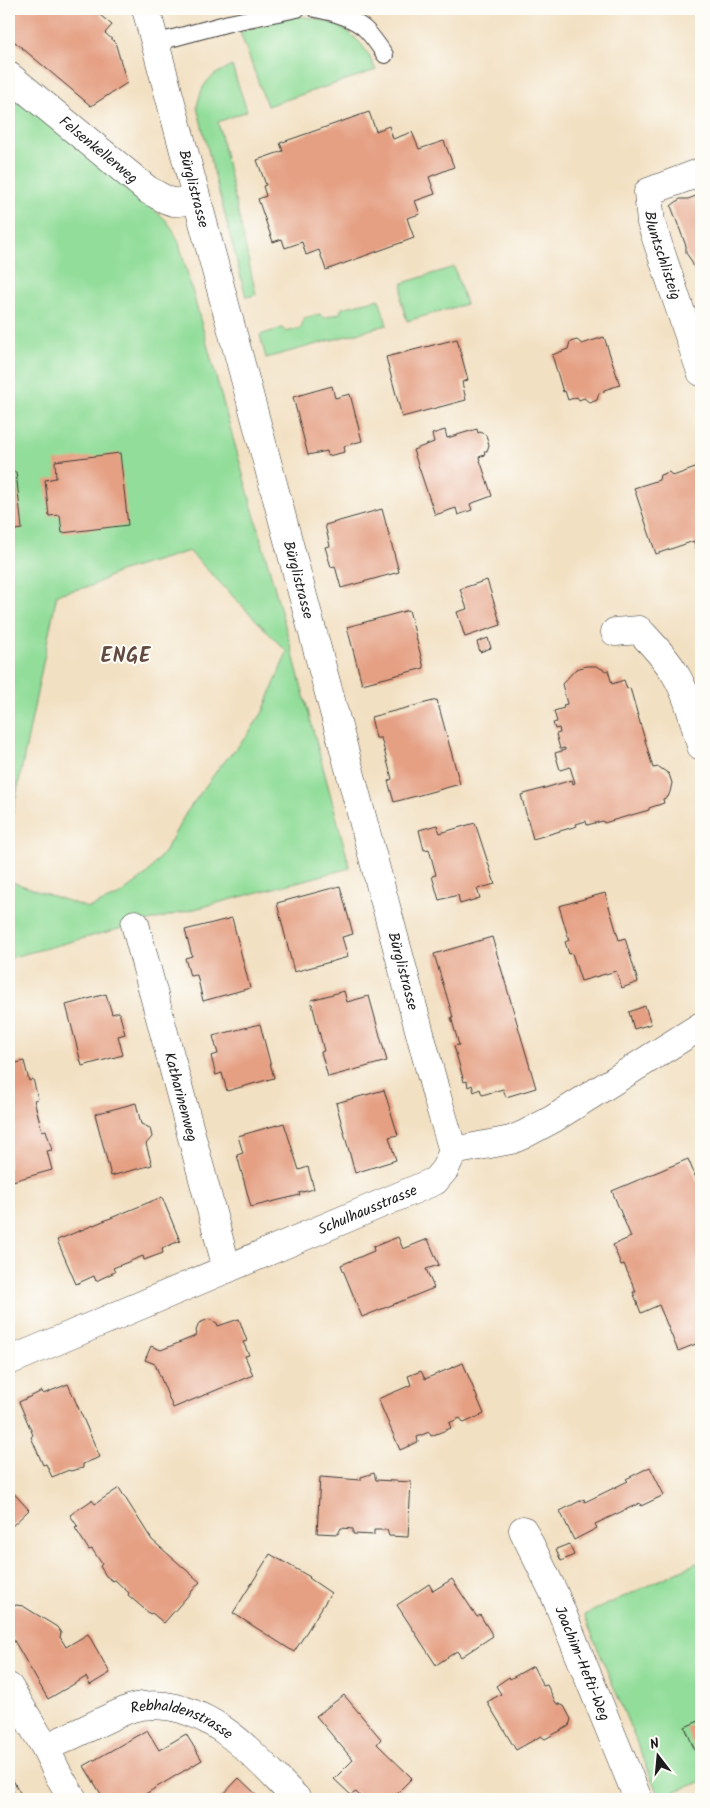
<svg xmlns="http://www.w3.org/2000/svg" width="710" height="1808" font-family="Kalam,sans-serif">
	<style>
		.green { fill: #91dd99; stroke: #567c5a }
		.building { fill: #e5a084 }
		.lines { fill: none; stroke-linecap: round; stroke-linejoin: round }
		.lane-casing { stroke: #3c3935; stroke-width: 18 }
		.street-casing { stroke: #3c3935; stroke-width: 29 }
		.lane { stroke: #fff; stroke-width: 16 }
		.street { stroke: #fff; stroke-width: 28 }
		.labels { text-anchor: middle; stroke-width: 4; stroke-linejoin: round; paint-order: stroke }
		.street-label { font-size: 15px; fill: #1c1c1c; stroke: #fdfcf7 }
		.district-label { font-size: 20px; font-weight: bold; letter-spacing: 1px; fill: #624a40; stroke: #fdfcf7 }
	</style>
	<rect width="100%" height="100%" fill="#fdfcf7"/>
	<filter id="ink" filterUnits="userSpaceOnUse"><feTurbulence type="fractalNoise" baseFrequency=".02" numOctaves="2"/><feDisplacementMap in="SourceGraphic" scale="10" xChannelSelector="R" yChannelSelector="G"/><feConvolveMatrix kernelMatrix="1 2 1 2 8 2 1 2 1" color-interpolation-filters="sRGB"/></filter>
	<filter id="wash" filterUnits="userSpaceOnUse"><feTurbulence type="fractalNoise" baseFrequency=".0096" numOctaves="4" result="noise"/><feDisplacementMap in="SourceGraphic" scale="20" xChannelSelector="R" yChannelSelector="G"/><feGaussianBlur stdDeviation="1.12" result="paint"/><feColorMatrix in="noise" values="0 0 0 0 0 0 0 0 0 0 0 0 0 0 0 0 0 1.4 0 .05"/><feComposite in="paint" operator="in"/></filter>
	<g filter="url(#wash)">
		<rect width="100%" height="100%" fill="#f2e0c2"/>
		<g class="green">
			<path d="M 297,16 C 321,18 344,24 360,43 C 367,50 371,61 376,70 L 267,106 L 240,32 L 276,20 Z"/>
			<path d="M 232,66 L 247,111 L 218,122 L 256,295 L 246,297 L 197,107 C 202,83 208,76 232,66 Z"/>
			<path d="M 9,87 L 166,220 L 173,230 L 179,243 L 292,651 L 350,868 L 9,958 L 9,881 L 88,908 L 118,896 L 145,876 L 165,851 L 186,813 L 218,769 L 246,737 L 263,712 L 287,652 L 189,551 L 116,573 L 91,586 L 57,594 L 9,831 Z"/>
			<path d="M 454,267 L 466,304 L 407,321 L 401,300 L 403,283 Z"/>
			<path d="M 379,299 L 387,325 L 266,358 L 260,335 L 282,328 L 286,332 L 301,328 L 304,318 L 320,314 L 324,318 L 340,313 L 342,308 Z"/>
			<path d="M 701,1561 L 701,1782 L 659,1797 L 584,1615 Z"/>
		</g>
		<g id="blocks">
			<g class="building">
				<path d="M 9,9 L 106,9 L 100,15 L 112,25 L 105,33 L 115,42 L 127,83 L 91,106 L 9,37 Z"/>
				<path d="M 369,112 L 376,131 L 389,126 L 393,139 L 412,132 L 419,149 L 444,141 L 454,167 L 429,177 L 435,194 L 415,201 L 420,214 L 407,218 L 414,238 L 326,270 L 319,250 L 306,255 L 302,242 L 285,248 L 282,239 L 273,242 L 258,199 L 266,196 L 263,186 L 266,185 L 257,160 L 283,151 L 280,143 Z"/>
				<path d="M 701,194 L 701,286 L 691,260 L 686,253 L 686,246 L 671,206 L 680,199 L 688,199 Z"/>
				<path d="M 604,337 L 620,385 L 604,390 L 604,392 L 599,393 L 597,400 L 590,403 L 584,398 L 579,400 L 577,397 L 568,400 L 565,391 L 563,392 L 552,355 L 568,349 L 570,342 L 577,340 L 582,344 Z"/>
				<path d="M 457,339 L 468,380 L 462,382 L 466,400 L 402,417 L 386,357 Z"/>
				<path d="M 332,386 L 335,398 L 350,394 L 362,441 L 344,446 L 345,452 L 328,456 L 327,451 L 308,455 L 293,397 Z"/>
				<path d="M 477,429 L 478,433 L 480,432 L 486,435 L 489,445 L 487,451 L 484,451 L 485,455 L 479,457 L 492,496 L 470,504 L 472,510 L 458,515 L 456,508 L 435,515 L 413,450 L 434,442 L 432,434 L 445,430 L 447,438 Z"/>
				<path d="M 120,453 L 128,525 L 62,533 L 60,515 L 49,516 L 45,480 L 56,478 L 55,461 Z"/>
				<path d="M 698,467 L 701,476 L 701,547 L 696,549 L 694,541 L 656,554 L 634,488 L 659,480 L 660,475 L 669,472 L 673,476 Z"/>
				<path d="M 9,472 L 16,472 L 22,529 L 9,531 Z"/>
				<path d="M 382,509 L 399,572 L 341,588 L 335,566 L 331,567 L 325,547 L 330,546 L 325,525 Z"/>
				<path d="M 487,580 L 501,625 L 465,637 L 457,612 L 467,609 L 460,589 Z"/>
				<path d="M 409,610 L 424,668 L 362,684 L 347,627 Z"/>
				<path d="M 488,638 L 491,648 L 480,652 L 477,642 Z"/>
				<path d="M 586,666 L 596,666 L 606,671 L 608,670 L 612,684 L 624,680 L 627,689 L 630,688 L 653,768 L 659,767 L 669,774 L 672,783 L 670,792 L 668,797 L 663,799 L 664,803 L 649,808 L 649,810 L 604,823 L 603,821 L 587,825 L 586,821 L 576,824 L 577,826 L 533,839 L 521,795 L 572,780 L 573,784 L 575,783 L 570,767 L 560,770 L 555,753 L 565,750 L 565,748 L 560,749 L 556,734 L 560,733 L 559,728 L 555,729 L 553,723 L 557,722 L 554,711 L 564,708 L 563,705 L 567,704 L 562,684 L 576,669 Z"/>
				<path d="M 437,700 L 460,784 L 394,802 L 388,781 L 392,779 L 381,738 L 376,738 L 371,717 Z"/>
				<path d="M 475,823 L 495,884 L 477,889 L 480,898 L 460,904 L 458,895 L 439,900 L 432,876 L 436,875 L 429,849 L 424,850 L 419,830 L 437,825 L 440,833 Z"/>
				<path d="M 340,886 L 353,934 L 342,937 L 348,957 L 294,972 L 277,903 Z"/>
				<path d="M 605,893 L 619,940 L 625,938 L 638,982 L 622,988 L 616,971 L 581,981 L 572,953 L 569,954 L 565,942 L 569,940 L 559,906 Z"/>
				<path d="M 232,918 L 250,988 L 203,1001 L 197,975 L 190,976 L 185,958 L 192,956 L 185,930 Z"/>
				<path d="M 492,937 L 536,1088 L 506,1097 L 503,1089 L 482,1095 L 480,1089 L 474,1092 L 472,1085 L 468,1087 L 467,1081 L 464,1082 L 454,1046 L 459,1045 L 451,1017 L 453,1017 L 434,954 Z"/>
				<path d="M 344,991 L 347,1002 L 369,996 L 387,1061 L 328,1077 L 321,1052 L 324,1051 L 311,1000 Z"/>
				<path d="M 106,994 L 112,1014 L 119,1012 L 125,1034 L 118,1036 L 123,1055 L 82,1066 L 66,1005 Z"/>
				<path d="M 645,1006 L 651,1024 L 634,1029 L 629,1012 Z"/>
				<path d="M 260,1024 L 274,1078 L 227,1091 L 222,1073 L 216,1075 L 211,1056 L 218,1054 L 213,1036 Z"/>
				<path d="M 24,1061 L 29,1081 L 33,1079 L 38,1099 L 34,1100 L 42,1131 L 46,1130 L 52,1150 L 47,1151 L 52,1170 L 9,1182 L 9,1065 Z"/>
				<path d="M 384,1090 L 398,1135 L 389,1137 L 396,1160 L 355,1173 L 336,1103 Z"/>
				<path d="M 136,1103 L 141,1124 L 150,1128 L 152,1137 L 146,1144 L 152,1165 L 111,1176 L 95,1114 Z"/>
				<path d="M 284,1123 L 299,1170 L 308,1167 L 314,1189 L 299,1193 L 300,1195 L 251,1207 L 237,1155 L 243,1153 L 238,1136 Z"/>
				<path d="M 688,1159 L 701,1190 L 701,1342 L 678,1351 L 659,1305 L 641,1313 L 633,1292 L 636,1292 L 624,1264 L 621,1265 L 613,1245 L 631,1237 L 612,1191 Z"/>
				<path d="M 162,1197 L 180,1241 L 162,1248 L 163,1253 L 144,1260 L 143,1256 L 113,1268 L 115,1272 L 96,1281 L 94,1276 L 76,1284 L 57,1240 Z"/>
				<path d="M 398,1237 L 403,1249 L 428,1239 L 439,1265 L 426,1269 L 434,1288 L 362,1317 L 341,1265 L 374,1251 L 373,1247 Z"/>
				<path d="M 209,1319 L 217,1323 L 218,1326 L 239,1319 L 247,1341 L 243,1342 L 249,1355 L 245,1356 L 253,1375 L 173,1408 L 155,1364 L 145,1360 L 151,1346 L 161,1350 L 193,1337 L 197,1334 L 196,1331 L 199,1323 Z"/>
				<path d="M 463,1363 L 484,1414 L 464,1423 L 460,1418 L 449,1423 L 451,1428 L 431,1436 L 429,1432 L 417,1437 L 418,1442 L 400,1450 L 378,1399 L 411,1385 L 408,1376 L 421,1371 L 425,1379 Z"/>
				<path d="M 68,1384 L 100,1457 L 83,1464 L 83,1468 L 70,1471 L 69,1470 L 52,1477 L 46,1464 L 43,1465 L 31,1437 L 33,1435 L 19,1402 L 42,1391 L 43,1394 Z"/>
				<path d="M 650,1467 L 664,1495 L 641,1506 L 640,1503 L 595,1524 L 597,1528 L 574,1540 L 560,1511 L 584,1499 L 585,1502 L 628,1481 L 626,1479 Z"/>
				<path d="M 374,1473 L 376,1480 L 411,1482 L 408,1537 L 389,1536 L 387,1530 L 374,1530 L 374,1535 L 353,1534 L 353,1529 L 341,1528 L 338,1534 L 317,1533 L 320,1477 L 361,1480 L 361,1477 Z"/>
				<path d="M 9,1488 L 29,1510 L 9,1529 Z"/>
				<path d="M 119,1488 L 152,1540 L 200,1582 L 164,1623 L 152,1613 L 150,1614 L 128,1595 L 129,1593 L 115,1580 L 113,1581 L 106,1576 L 100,1566 L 102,1564 L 92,1549 L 89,1550 L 75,1528 L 78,1527 L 70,1515 L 92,1500 L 95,1504 Z"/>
				<path d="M 569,1544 L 574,1555 L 561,1561 L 556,1549 Z"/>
				<path d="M 270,1554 L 310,1577 L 309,1578 L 331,1593 L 294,1652 L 233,1613 Z"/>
				<path d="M 452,1579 L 477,1617 L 480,1615 L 493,1636 L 461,1657 L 457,1651 L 436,1665 L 397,1605 L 429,1584 L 433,1591 Z"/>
				<path d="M 16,1605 L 23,1606 L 57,1627 L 61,1633 L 60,1637 L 66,1647 L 88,1634 L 110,1673 L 90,1685 L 86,1677 L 48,1699 L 9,1632 L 9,1609 Z"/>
				<path d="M 533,1666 L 543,1686 L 547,1685 L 556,1703 L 564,1706 L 571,1719 L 569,1726 L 545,1739 L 541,1736 L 516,1750 L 487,1702 L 501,1694 L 496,1686 L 509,1677 L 510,1679 Z"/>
				<path d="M 344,1695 L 381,1739 L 377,1744 L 412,1778 L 391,1799 L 363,1799 L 356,1792 L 351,1795 L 334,1779 L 353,1760 L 316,1716 Z"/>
				<path d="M 701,1720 L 701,1765 L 685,1727 Z"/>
				<path d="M 147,1730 L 159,1750 L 186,1734 L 202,1760 L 137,1799 L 104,1799 L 84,1766 Z"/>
				<path d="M 9,1773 L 19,1791 L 24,1799 L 9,1799 Z"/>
				<path d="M 239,1778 L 261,1799 L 219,1799 Z"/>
			</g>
		</g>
	</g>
	<g filter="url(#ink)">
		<use href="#blocks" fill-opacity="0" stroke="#3c3935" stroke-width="1"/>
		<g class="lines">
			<defs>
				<g id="lane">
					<path d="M 315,9 C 331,12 354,18 366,30 C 373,37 379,46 385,55"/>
					<path d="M 155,43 L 229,23 L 297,9"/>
				</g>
				<g id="street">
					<path id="s1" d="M 146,9 L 437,1097 L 453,1151"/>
					<path id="s2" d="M 9,76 L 148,190 C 171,202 170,206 196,198"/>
					<path id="s3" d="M 701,172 L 648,192 L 651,223 L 701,372"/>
					<path d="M 615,632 L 639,630 C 651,643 665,657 674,672 C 688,694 694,722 701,746"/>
					<path id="s4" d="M 135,924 L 227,1269"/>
					<path d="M 453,1151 L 511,1140 L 523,1135 L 553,1119 L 701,1026"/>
					<path id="s5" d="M 9,1361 L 435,1181 L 445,1169 L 453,1151"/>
					<path id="s6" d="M 523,1530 L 554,1593 L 638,1799"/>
					<path d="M 9,1687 L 45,1747 L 58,1774 L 73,1799"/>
					<path id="s7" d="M 45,1747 C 75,1736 103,1719 132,1708 C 143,1705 156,1705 166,1706 C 222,1714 260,1762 297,1799"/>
				</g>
			</defs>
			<use href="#lane" class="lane-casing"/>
			<use href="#street" class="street-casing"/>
			<use href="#lane" class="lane"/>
			<use href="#street" class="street"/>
		</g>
	</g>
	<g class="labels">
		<g class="street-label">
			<text dy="5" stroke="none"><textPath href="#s2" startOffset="116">Felsenkellerweg</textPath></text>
			<text dy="5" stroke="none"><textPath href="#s1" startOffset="186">Bürglistrasse</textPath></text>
			<text dy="5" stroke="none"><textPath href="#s3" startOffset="122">Bluntschlisteig</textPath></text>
			<text dy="5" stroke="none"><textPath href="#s1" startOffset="591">Bürglistrasse</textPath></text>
			<text dy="5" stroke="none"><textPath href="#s1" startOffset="996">Bürglistrasse</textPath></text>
			<text dy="5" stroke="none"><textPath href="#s4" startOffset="179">Katharinenweg</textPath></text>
			<text dy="5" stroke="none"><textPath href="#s5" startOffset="389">Schulhausstrasse</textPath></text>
			<text dy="5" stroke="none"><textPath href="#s6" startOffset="146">Joachim-Hefti-Weg</textPath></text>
			<text dy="5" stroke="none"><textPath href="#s7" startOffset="148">Rebhaldenstrasse</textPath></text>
		</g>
		<g class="district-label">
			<text x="126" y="662">ENGE</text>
		</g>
	</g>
	<rect width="710" height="1808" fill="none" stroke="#fdfcf7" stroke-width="30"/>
	<g transform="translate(658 1756) rotate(344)" stroke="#fdfcf7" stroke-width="4" paint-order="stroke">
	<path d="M0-4L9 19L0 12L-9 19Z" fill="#1c1c1c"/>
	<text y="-8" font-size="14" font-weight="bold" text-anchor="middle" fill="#1c1c1c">N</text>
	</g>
</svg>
